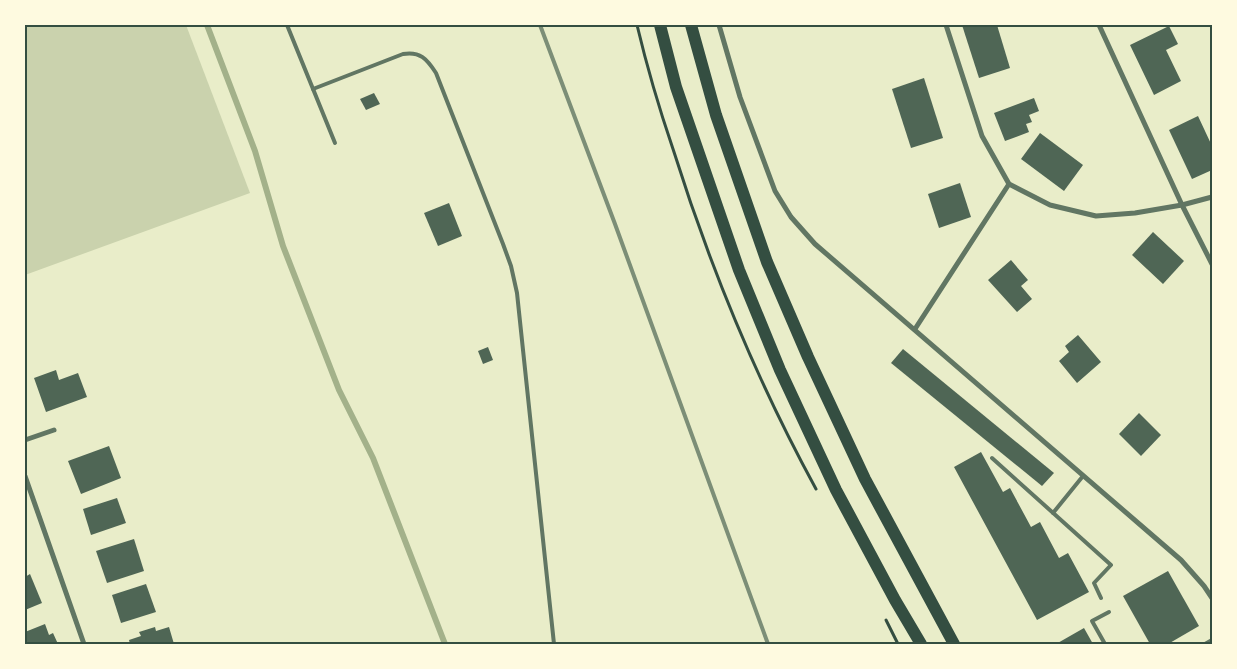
<svg xmlns="http://www.w3.org/2000/svg" width="1237" height="669" font-family="'Sofia Sans Condensed',sans-serif">
	<style>
		.green { fill: #cad2ad }
		.lines { fill: none; stroke-linecap: round; stroke-linejoin: round }
		.stream { stroke: #a3b18a; stroke-width: 6 }
		.building { fill: #4f6655 }
		.path { stroke: #344e41; stroke-width: 3 }
		.service { stroke: #617663; stroke-width: 4 }
		.minor { stroke: #617663; stroke-width: 5 }
		.primary { stroke: #344e41; stroke-width: 12 }
		.rail { stroke: #7c8e77; stroke-width: 4 }
		.neatline { fill: none; stroke: #344e41; stroke-width: 2 }
	</style>
	<rect width="100%" height="100%" fill="#e9edc9"/>
	<path class="green" d="M 25,25 L 186,25 L 250,193 L 25,275 Z"/>
	<g class="lines">
		<path class="stream" d="M 207,25 L 255,151 L 283,246 L 339,390 L 373,458 L 445,644"/>
	</g>
	<g class="building">
		<path d="M 962,25 L 997,25 L 1010,68 L 979,78 Z"/>
		<path d="M 1169,26 L 1178,44 L 1166,50 L 1181,81 L 1154,95 L 1130,45 Z"/>
		<path d="M 924,78 L 943,138 L 911,148 L 892,89 Z"/>
		<path d="M 374,93 L 380,104 L 366,110 L 360,99 Z"/>
		<path d="M 1034,98 L 1039,111 L 1029,115 L 1032,122 L 1026,124 L 1029,132 L 1005,141 L 994,113 Z"/>
		<path d="M 1198,116 L 1212,146 L 1212,170 L 1192,179 L 1169,130 Z"/>
		<path d="M 1040,133 L 1083,165 L 1064,191 L 1021,159 Z"/>
		<path d="M 960,183 L 971,217 L 939,228 L 928,194 Z"/>
		<path d="M 449,203 L 462,236 L 438,246 L 424,213 Z"/>
		<path d="M 1153,232 L 1184,261 L 1163,284 L 1132,255 Z"/>
		<path d="M 1011,260 L 1028,280 L 1021,286 L 1032,299 L 1017,312 L 988,280 Z"/>
		<path d="M 1078,335 L 1101,362 L 1077,383 L 1059,361 L 1069,352 L 1065,346 Z"/>
		<path d="M 488,347 L 493,360 L 483,364 L 478,351 Z"/>
		<path d="M 903,349 L 1054,473 L 1042,486 L 891,363 Z"/>
		<path d="M 56,370 L 59,380 L 78,373 L 87,397 L 46,412 L 34,378 Z"/>
		<path d="M 1139,413 L 1161,435 L 1141,456 L 1119,434 Z"/>
		<path d="M 109,446 L 121,478 L 81,494 L 68,461 Z"/>
		<path d="M 981,452 L 1003,492 L 1010,488 L 1031,527 L 1040,522 L 1059,558 L 1068,553 L 1089,592 L 1037,620 L 954,467 Z"/>
		<path d="M 117,498 L 126,523 L 91,535 L 83,509 Z"/>
		<path d="M 134,539 L 144,571 L 107,583 L 96,551 Z"/>
		<path d="M 1168,571 L 1199,626 L 1168,644 L 1150,644 L 1123,596 Z"/>
		<path d="M 30,574 L 42,603 L 25,610 L 25,577 Z"/>
		<path d="M 146,584 L 156,612 L 121,623 L 112,595 Z"/>
		<path d="M 45,624 L 49,635 L 53,633 L 58,644 L 25,644 L 25,632 Z"/>
		<path d="M 155,627 L 156,631 L 169,627 L 174,644 L 130,644 L 129,640 L 141,636 L 139,632 Z"/>
		<path d="M 1084,628 L 1093,644 L 1056,644 Z"/>
	</g>
	<g class="lines">
		<g class="path">
			<path d="M 637,25 C 647,67 659,108 673,149 C 710,267 757,381 816,489"/>
			<path d="M 886,620 L 898,644"/>
		</g>
		<g class="service">
			<path d="M 287,25 L 335,143"/>
			<path d="M 313,89 L 403,54 C 420,51 427,59 436,73 L 503,244 L 511,266 L 517,293 L 554,644"/>
			<path d="M 992,458 L 1111,565 L 1094,583 L 1101,598"/>
			<path d="M 1053,513 L 1083,476"/>
			<path d="M 1105,644 L 1092,621 L 1109,612"/>
			<path d="M 1205,644 L 1212,640"/>
		</g>
		<g class="minor">
			<path d="M 719,25 L 740,97 L 775,191 L 791,217 L 815,244 L 1181,560 L 1204,586 L 1212,598"/>
			<path d="M 946,25 L 982,136 L 1009,184 L 1050,205 L 1096,216 L 1135,213 L 1182,205 L 1212,197"/>
			<path d="M 1099,25 L 1182,205 L 1212,264"/>
			<path d="M 915,329 L 1009,184"/>
			<path d="M 25,440 L 54,430"/>
			<path d="M 25,476 L 84,644"/>
		</g>
		<g class="primary">
			<path d="M 660,25 L 676,87 L 739,270 L 780,370 L 836,490 L 895,600 L 921,644"/>
			<path d="M 691,25 L 716,115 L 767,262 L 808,357 L 865,479 L 954,644"/>
		</g>
		<path class="rail" d="M 540,25 L 615,224 L 768,644"/>
	</g>
	<rect width="1237" height="669" fill="none" stroke="#fefae0" stroke-width="52"/>
	<rect x="26" y="26" width="1185" height="617" class="neatline"/>
</svg>
